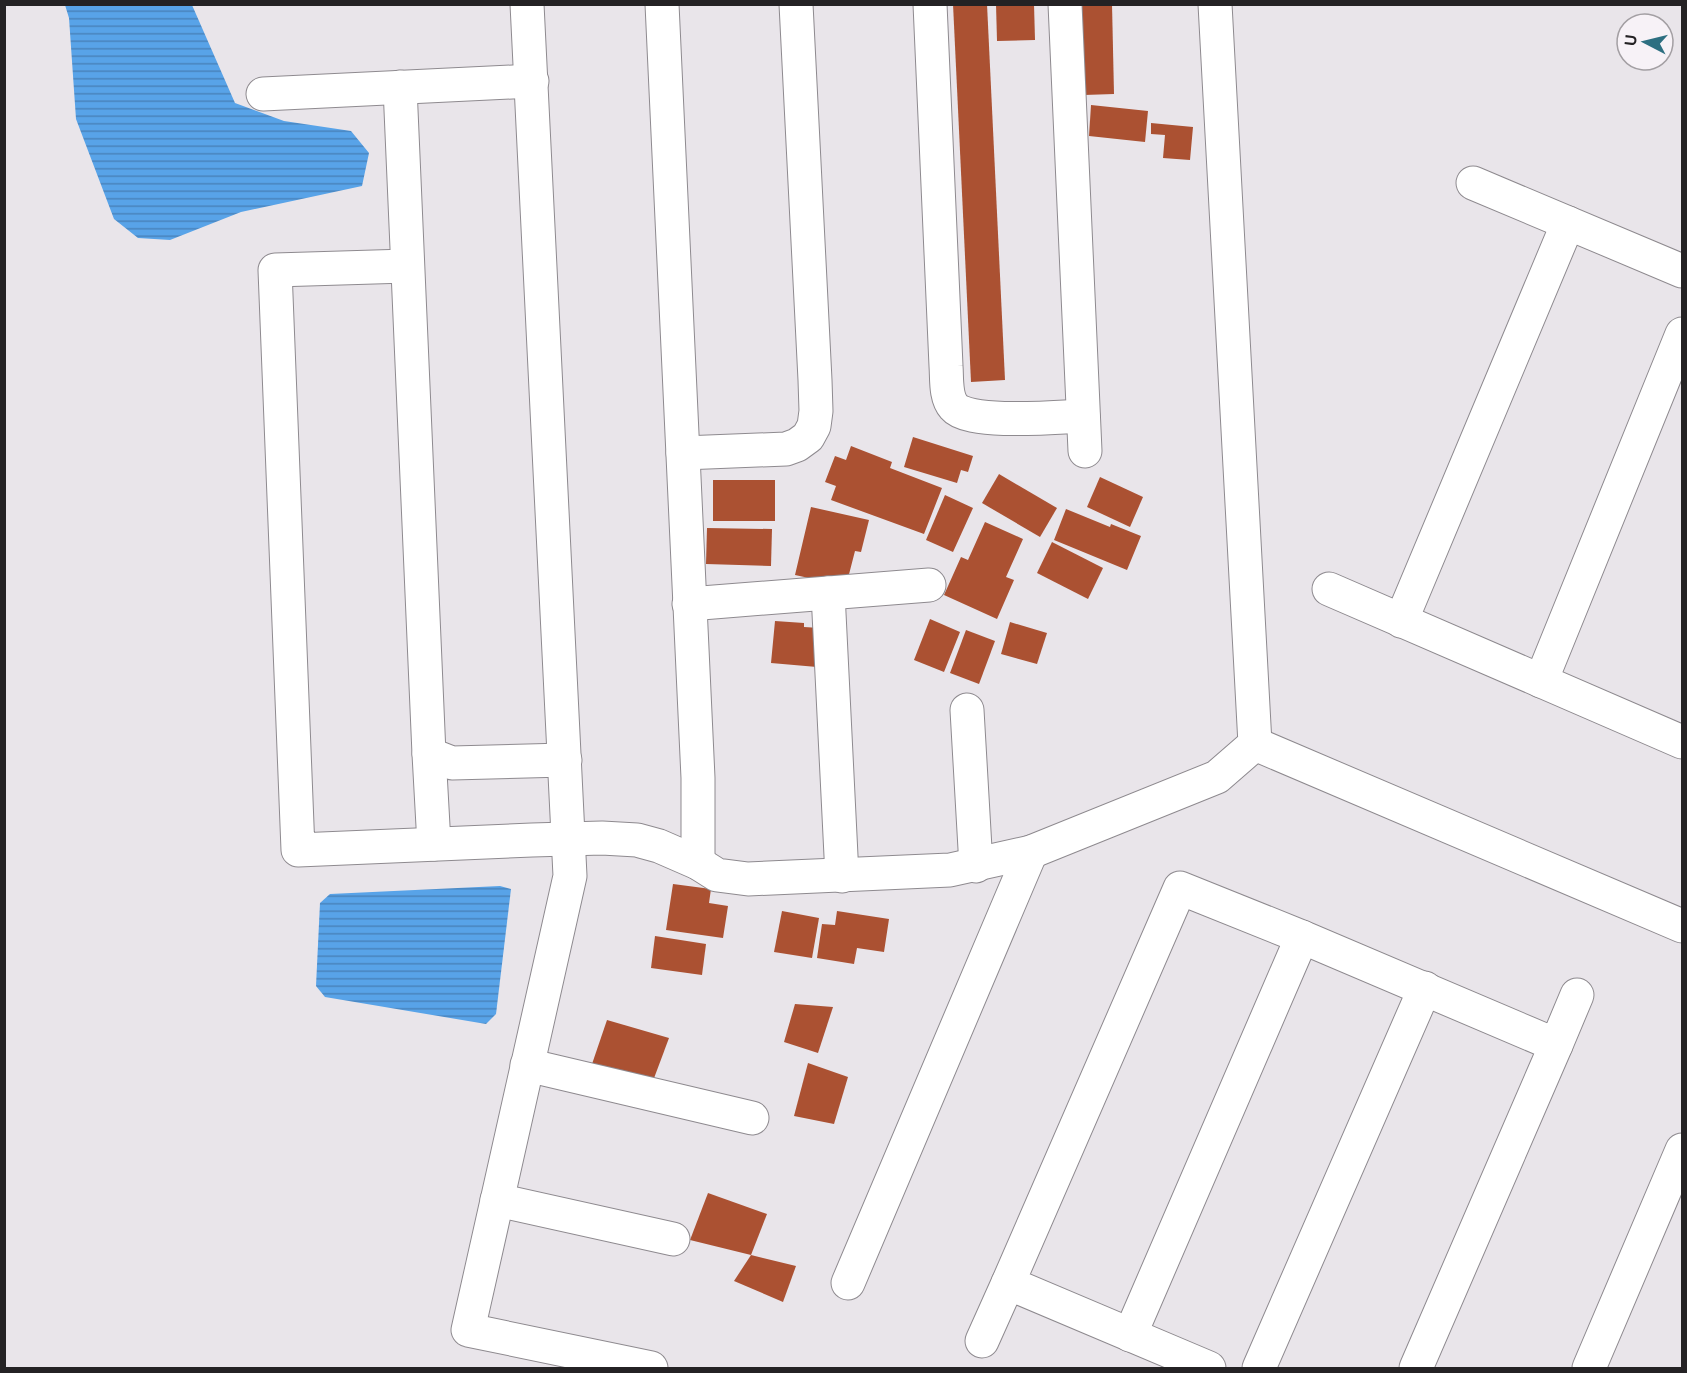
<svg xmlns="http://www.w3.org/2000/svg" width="1687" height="1373" font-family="Figtree,sans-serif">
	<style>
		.water { fill: url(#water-rules) }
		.building { fill: #ab5132 }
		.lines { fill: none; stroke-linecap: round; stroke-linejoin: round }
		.street-casing { stroke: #8e8a8f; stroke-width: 35 }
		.street { stroke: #fff; stroke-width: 33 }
	</style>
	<defs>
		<pattern id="water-rules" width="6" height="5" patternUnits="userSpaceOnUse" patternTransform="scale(1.5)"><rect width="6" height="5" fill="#58a3e8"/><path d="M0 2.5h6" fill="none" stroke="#4984bc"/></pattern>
	</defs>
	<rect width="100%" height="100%" fill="#e9e5ea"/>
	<g class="water">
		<path d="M 65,5 L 192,5 L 235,103 L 284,121 L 351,131 L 369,153 L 362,186 L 241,212 L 170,240 L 138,238 L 114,219 L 76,119 L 69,18 Z"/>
		<path d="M 500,886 L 511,889 L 496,1014 L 486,1024 L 325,997 L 316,986 L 320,903 L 330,894 Z"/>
	</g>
	<g class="building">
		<path d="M 953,4 L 987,4 L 1005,380 L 971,382 Z"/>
		<path d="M 996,4 L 1034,4 L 1035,40 L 997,41 Z"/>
		<path d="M 1082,4 L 1112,4 L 1114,94 L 1084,95 Z"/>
		<path d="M 1091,105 L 1148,111 L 1145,142 L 1089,136 Z"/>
		<path d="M 1151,123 L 1193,127 L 1190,160 L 1163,158 L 1165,135 L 1151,134 Z"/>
		<path d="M 913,437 L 973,456 L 968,472 L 961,470 L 957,483 L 904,467 Z"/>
		<path d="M 851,446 L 892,462 L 890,468 L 942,488 L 924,534 L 831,500 L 836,486 L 825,482 L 835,456 L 846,460 Z"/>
		<path d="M 999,474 L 1057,508 L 1040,537 L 982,503 Z"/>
		<path d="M 1100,477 L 1143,497 L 1130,527 L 1087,507 Z"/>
		<rect x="713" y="480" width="62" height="41"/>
		<path d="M 945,495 L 973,508 L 953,552 L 926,540 Z"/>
		<path d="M 811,507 L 869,520 L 861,552 L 855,551 L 846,586 L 795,575 Z"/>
		<path d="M 1066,509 L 1110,527 L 1111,524 L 1141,536 L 1127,570 L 1054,540 Z"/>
		<path d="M 985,522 L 1023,539 L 1006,577 L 1014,580 L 997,619 L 944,595 L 961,557 L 968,560 Z"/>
		<path d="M 707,528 L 772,529 L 771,566 L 706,564 Z"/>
		<path d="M 1052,542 L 1103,568 L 1088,599 L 1037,573 Z"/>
		<path d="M 930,619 L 960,632 L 944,672 L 914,660 Z"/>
		<path d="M 775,621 L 804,623 L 804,627 L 820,628 L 817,667 L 771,663 Z"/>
		<path d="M 1010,622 L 1047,633 L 1037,664 L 1001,654 Z"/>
		<path d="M 966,630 L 995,641 L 979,684 L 950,673 Z"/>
		<path d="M 673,884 L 711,889 L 709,903 L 728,906 L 723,938 L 666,930 Z"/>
		<path d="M 782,911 L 819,918 L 812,958 L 774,952 Z"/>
		<path d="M 837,911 L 889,919 L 884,952 L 857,948 L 854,964 L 817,958 L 822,924 L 835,925 Z"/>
		<path d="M 655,936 L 706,944 L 702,975 L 651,968 Z"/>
		<path d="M 795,1004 L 833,1007 L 818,1053 L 784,1042 Z"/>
		<path d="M 607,1020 L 669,1038 L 650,1089 L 591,1067 Z"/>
		<path d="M 808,1063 L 848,1077 L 834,1124 L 794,1116 Z"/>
		<path d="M 708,1193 L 767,1214 L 751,1255 L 690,1240 Z"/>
		<path d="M 751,1255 L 796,1266 L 783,1302 L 734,1281 Z"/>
	</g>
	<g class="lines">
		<defs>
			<g id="street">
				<path d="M 527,4 L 570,876 L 468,1330 L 651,1368"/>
				<path d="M 662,4 L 698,778 L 698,863"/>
				<path d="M 930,4 L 946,366 C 947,378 945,397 954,407 C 969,425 1058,417 1083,416"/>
				<path d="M 1065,4 L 1085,451"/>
				<path d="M 400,87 L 429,754 L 452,763 L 565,760"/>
				<path d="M 263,94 L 532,81"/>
				<path d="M 1473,183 L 1682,271"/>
				<path d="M 407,266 L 275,270 L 298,850 L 532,840 L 602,838 L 637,840 L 659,846 L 698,863 L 717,875 L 748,879 L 950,870 L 1031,852 L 1217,777 L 1255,744 L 1215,4"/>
				<path d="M 683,453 L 786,449 L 797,445 L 808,437 L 814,426 L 816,411 L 815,380 L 796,4"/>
				<path d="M 1329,589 L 1682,742"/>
				<path d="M 828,593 L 842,876"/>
				<path d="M 689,604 L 929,585"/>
				<path d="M 1401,621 L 1568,223"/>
				<path d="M 1541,681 L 1682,334"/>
				<path d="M 967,710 L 976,866"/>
				<path d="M 1255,744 L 1682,926"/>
				<path d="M 429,754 L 434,844"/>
				<path d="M 527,1065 L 752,1118"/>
				<path d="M 497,1200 L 673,1239"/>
				<path d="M 848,1283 L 1031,852"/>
				<path d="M 1130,1335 L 1302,937"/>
				<path d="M 982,1341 L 1008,1283"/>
				<path d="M 1209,1368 L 1008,1283 L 1180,888 L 1302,937 L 1556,1045 L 1577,995"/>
				<path d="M 1259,1368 L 1425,988"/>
				<path d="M 1416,1368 L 1556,1045"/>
				<path d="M 1589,1368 L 1682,1150"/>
			</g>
		</defs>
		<use href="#street" class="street-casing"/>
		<use href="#street" class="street"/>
	</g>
	<rect width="1687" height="1373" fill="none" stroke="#242224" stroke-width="12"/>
	<g transform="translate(1645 42) rotate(277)"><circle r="28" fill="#f7f2f7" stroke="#a39fa3" stroke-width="1.5"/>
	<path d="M0-4.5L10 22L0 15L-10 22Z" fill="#2d6f81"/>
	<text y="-9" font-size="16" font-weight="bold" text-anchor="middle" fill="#242224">U</text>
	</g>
</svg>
